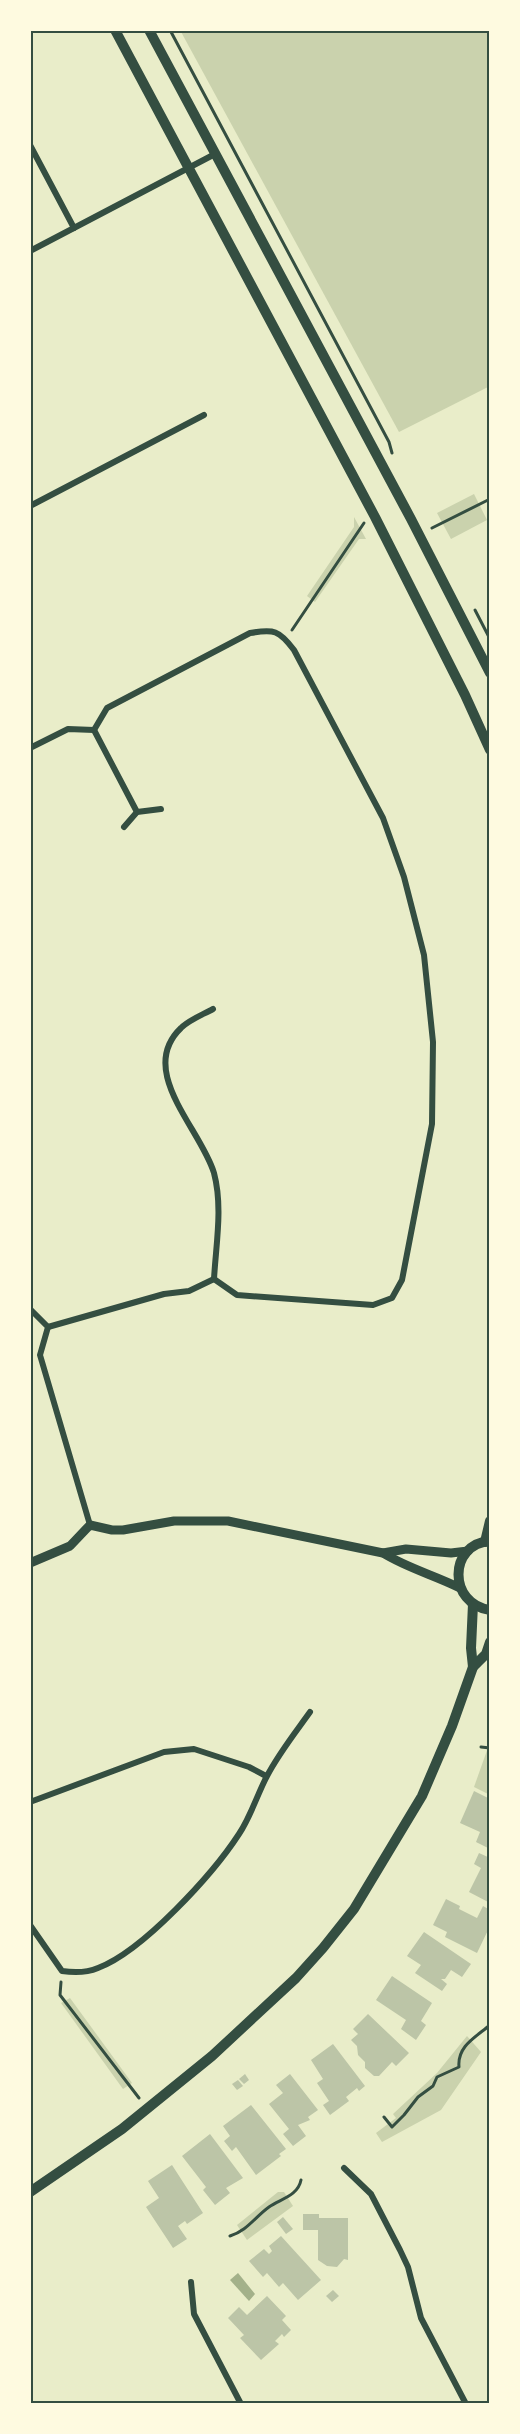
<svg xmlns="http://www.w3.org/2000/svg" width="520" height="2434" font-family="Merriweather,serif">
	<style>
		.green { fill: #cad2ad }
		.water { fill: #a3b18a }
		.building { fill: #bcc5a7 }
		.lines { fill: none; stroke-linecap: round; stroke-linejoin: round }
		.path { stroke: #344e41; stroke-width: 3 }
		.minor { stroke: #344e41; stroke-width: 6 }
		.tertiary { stroke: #344e41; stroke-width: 9 }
		.secondary { stroke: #344e41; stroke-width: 10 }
		.neatline { fill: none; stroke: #344e41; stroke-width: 2 }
	</style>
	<rect width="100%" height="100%" fill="#e9edc9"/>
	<g class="green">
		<path d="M 180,30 L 490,30 L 490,386 L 399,432 Z"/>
		<path d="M 474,494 L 487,520 L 451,539 L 437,513 Z"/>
		<path d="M 354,517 L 366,539 L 359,539 L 315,602 L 307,596 L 354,527 Z"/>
		<path d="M 490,1742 L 490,1795 L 474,1787 Z"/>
		<path d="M 70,1998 L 132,2083 L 123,2089 L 61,2003 Z"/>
		<path d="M 467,2036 L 481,2052 L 441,2110 L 382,2142 L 376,2133 L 396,2118 L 393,2114 L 437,2073 Z"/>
		<path d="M 278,2192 L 284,2192 L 293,2206 L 247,2240 L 237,2225 Z"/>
	</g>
	<path class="water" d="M 238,2273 L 255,2294 L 249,2301 L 230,2280 Z"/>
	<g class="building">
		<path d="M 474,1791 L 490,1799 L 490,1849 L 476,1842 L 480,1832 L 460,1823 Z"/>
		<path d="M 479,1853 L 490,1858 L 490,1903 L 469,1892 L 481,1868 L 474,1864 Z"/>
		<path d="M 446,1899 L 460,1906 L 459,1909 L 477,1918 L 483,1906 L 490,1910 L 490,1926 L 477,1953 L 445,1937 L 447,1932 L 433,1925 Z"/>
		<path d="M 424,1932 L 471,1964 L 462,1977 L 451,1970 L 445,1979 L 441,1979 L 447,1984 L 442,1991 L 415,1973 L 421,1965 L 407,1956 Z"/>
		<path d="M 392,1976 L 432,2003 L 421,2021 L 426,2025 L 416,2040 L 401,2029 L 406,2020 L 376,2000 Z"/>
		<path d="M 368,2014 L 409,2053 L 396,2066 L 392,2062 L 379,2076 L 374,2076 L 365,2068 L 365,2062 L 358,2055 L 357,2046 L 351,2040 L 358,2034 L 353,2029 Z"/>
		<path d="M 333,2044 L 365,2086 L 359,2091 L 357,2088 L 346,2097 L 349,2101 L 330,2115 L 323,2105 L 329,2101 L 317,2083 L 323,2079 L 311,2060 Z"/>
		<path d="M 245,2074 L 249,2080 L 244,2084 L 239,2079 Z"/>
		<path d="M 290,2074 L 318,2110 L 308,2117 L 310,2120 L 298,2125 L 306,2136 L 293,2146 L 283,2134 L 289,2129 L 269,2104 L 283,2093 L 276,2085 Z"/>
		<path d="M 238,2080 L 243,2086 L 237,2090 L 232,2084 Z"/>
		<path d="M 251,2105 L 286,2149 L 279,2154 L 281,2156 L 256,2175 L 236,2147 L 232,2151 L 224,2141 L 230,2136 L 223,2126 Z"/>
		<path d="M 210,2134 L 243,2178 L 226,2188 L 230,2193 L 215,2205 L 203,2190 L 206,2187 L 182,2156 Z"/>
		<path d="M 172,2165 L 203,2213 L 187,2224 L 185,2221 L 178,2226 L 187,2239 L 173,2248 L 146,2207 L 159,2198 L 148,2181 Z"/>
		<path d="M 303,2214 L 319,2214 L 319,2218 L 348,2218 L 348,2260 L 344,2259 L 337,2267 L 327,2266 L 318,2260 L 318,2230 L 303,2230 Z"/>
		<path d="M 283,2217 L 293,2229 L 286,2234 L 277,2222 Z"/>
		<path d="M 281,2236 L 321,2280 L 298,2300 L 283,2283 L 279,2287 L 267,2273 L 263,2277 L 249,2261 L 264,2249 L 269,2254 L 272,2251 L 269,2246 Z"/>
		<path d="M 333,2290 L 339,2296 L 332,2302 L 326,2296 Z"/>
		<path d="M 267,2296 L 286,2316 L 282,2320 L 291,2330 L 284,2337 L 282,2334 L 275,2341 L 279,2344 L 261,2360 L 240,2338 L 244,2335 L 228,2318 L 239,2307 L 247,2315 Z"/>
	</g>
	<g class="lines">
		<g class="path">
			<path d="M 170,30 L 389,442 L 392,453"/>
			<path d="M 432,528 L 490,499"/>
			<path d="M 475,610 L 490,639"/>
			<path d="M 292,630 L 364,523"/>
			<path d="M 481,1747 L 490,1748"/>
			<path d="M 61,1982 L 60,1995 L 139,2098"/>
			<path d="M 384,2117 L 392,2127 L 404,2115 L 418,2097 L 433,2086 L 437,2077 L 459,2067 C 457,2046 476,2037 490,2025"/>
			<path d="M 230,2236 C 247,2231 255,2217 269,2207 C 280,2199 298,2196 301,2180"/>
		</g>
		<g class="minor">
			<path d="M 30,145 L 74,228"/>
			<path d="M 30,251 L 215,154"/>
			<path d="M 30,506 L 204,415"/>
			<path d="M 94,730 L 137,812"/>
			<path d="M 30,748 L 68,729 L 94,730 L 107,708 L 250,633 C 274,629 279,630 294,650 L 383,818 L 404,877 L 424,955 L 433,1042 L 432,1124 L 402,1280 L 392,1298 L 373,1305 L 237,1295 L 214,1279 L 189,1291 L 164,1294 L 48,1327"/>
			<path d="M 124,827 L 137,812 L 161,809"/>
			<path d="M 213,1009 C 202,1015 189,1020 181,1028 C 136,1071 201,1129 214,1173 C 223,1207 216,1244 214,1279"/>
			<path d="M 30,1309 L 48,1327 L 40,1355 L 90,1525"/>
			<path d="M 30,1802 L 164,1752 L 194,1749 L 249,1767 L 266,1776"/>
			<path d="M 30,1925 L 62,1971 C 75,1973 86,1973 98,1968 C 143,1951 213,1874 239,1834 C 251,1816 257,1795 267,1776 C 279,1753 295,1733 310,1712"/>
			<path d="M 344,2168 L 371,2194 L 400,2250 L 408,2267 L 421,2318 L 466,2404"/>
			<path d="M 191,2282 L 194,2314 L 241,2404"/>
		</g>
		<g class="tertiary">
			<path d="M 383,1553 L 406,1549 L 451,1553 L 468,1551"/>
			<path d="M 30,1563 L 70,1546 L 90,1525 L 112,1530 L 123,1530 L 174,1521 L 228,1521 L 383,1553 C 407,1568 434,1575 460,1588"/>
		</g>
		<g class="secondary">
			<path d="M 115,30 L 375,517 L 465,695 L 490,750"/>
			<path d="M 149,30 L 411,519 L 490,673"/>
			<path d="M 490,1541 C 448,1544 448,1604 490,1610"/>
			<path d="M 485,1542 L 490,1521"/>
			<path d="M 473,1604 L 471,1648 L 473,1667"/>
			<path d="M 30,2192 L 122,2129 L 212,2056 L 296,1978 L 323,1948 L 354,1909 L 422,1796 L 452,1726 L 473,1667 L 486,1654 L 490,1642"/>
		</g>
	</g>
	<rect width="520" height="2434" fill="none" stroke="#fefae0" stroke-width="63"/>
	<rect x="32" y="32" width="456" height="2370" class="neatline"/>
</svg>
